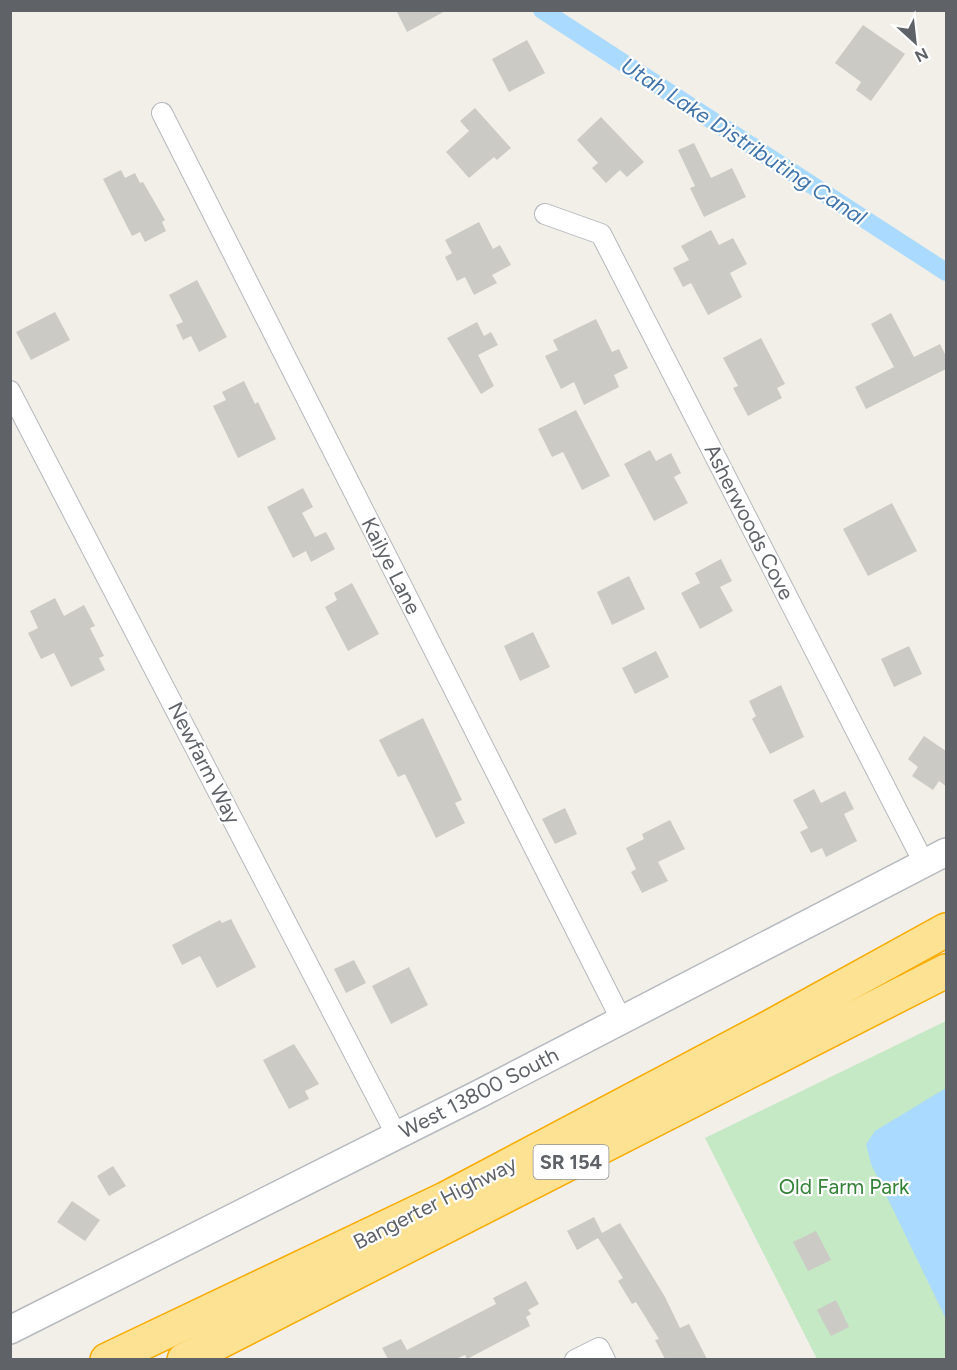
<svg xmlns="http://www.w3.org/2000/svg" width="957" height="1370" font-family="Figtree,sans-serif">
	<style>
		.green { fill: #c5e8c5 }
		.water { fill: #aadaff }
		.lines { fill: none; stroke-linecap: round; stroke-linejoin: round }
		.canal { stroke: #aadaff; stroke-width: 18 }
		.building { fill: #cccac5 }
		.street-casing { stroke: #b5b8bc; stroke-width: 22 }
		.secondary-casing { stroke: #b6babf; stroke-width: 30 }
		.highway-casing { stroke: #f9ab00; stroke-width: 36 }
		.street { stroke: #fff; stroke-width: 20 }
		.secondary { stroke: #fff; stroke-width: 27 }
		.highway { stroke: #fde293; stroke-width: 33 }
		.labels { text-anchor: middle; stroke-width: 4.5; stroke-linejoin: round; paint-order: stroke }
		.shield { fill: #fff; stroke: #8f9295; stroke-width: 1.5 }
		.shield-label { font-size: 20px; font-weight: bold; fill: #5f6368 }
		.street-label { font-size: 21px; fill: #5f6368; stroke: #fff }
		.park-label { font-size: 21px; fill: #348238; stroke: #fff }
		.water-label { font-size: 22px; font-style: italic; fill: #4174aa; stroke: #fff }
	</style>
	<rect width="100%" height="100%" fill="#f1efe8"/>
	<path class="green" d="M 946,1021 L 946,1359 L 817,1359 L 705,1138 Z"/>
	<path class="water" d="M 946,1088 L 946,1319 L 871,1164 L 866,1144 L 875,1131 Z"/>
	<g class="lines">
		<path class="canal" d="M 542,10 L 946,272"/>
	</g>
	<g class="building">
		<path d="M 396,10 L 447,10 L 407,32 Z"/>
		<path d="M 863,25 L 905,54 L 871,101 L 856,90 L 861,82 L 835,63 Z"/>
		<path d="M 527,40 L 545,73 L 509,92 L 492,59 Z"/>
		<path d="M 475,108 L 511,148 L 497,160 L 494,157 L 469,178 L 446,152 L 469,131 L 460,121 Z"/>
		<path d="M 601,117 L 644,162 L 627,177 L 620,170 L 606,183 L 592,168 L 598,163 L 577,140 Z"/>
		<path d="M 694,143 L 711,178 L 732,168 L 746,197 L 704,217 L 690,188 L 695,186 L 678,150 Z"/>
		<path d="M 121,170 L 125,178 L 135,173 L 140,183 L 143,182 L 165,220 L 162,222 L 166,231 L 145,242 L 140,232 L 132,236 L 103,179 Z"/>
		<path d="M 479,222 L 493,249 L 500,245 L 511,265 L 492,275 L 497,283 L 474,295 L 465,277 L 457,281 L 445,257 L 452,253 L 445,240 Z"/>
		<path d="M 711,230 L 719,245 L 733,238 L 747,264 L 730,273 L 742,297 L 708,315 L 691,283 L 683,287 L 673,268 L 689,260 L 681,246 Z"/>
		<path d="M 197,280 L 227,337 L 199,352 L 191,336 L 183,340 L 176,325 L 183,322 L 169,295 Z"/>
		<path d="M 55,312 L 70,340 L 31,360 L 16,332 Z"/>
		<path d="M 891,313 L 914,357 L 940,344 L 946,356 L 946,369 L 866,409 L 855,387 L 894,367 L 871,324 Z"/>
		<path d="M 596,319 L 612,352 L 619,349 L 628,368 L 614,375 L 619,387 L 584,405 L 574,382 L 561,389 L 545,356 L 558,350 L 553,340 Z"/>
		<path d="M 477,322 L 484,336 L 491,332 L 498,345 L 478,355 L 494,386 L 481,394 L 447,338 Z"/>
		<path d="M 761,338 L 785,384 L 777,388 L 782,398 L 748,416 L 733,388 L 738,386 L 723,358 Z"/>
		<path d="M 244,381 L 255,404 L 258,402 L 276,439 L 238,458 L 213,406 L 226,400 L 222,392 Z"/>
		<path d="M 576,410 L 610,476 L 582,490 L 563,452 L 552,457 L 538,429 Z"/>
		<path d="M 650,450 L 656,461 L 671,453 L 681,473 L 674,477 L 688,503 L 654,521 L 624,464 Z"/>
		<path d="M 303,488 L 313,507 L 302,513 L 315,537 L 326,532 L 335,549 L 311,562 L 306,551 L 293,558 L 267,507 Z"/>
		<path d="M 892,503 L 917,551 L 868,576 L 843,529 Z"/>
		<path d="M 721,559 L 732,581 L 720,587 L 733,611 L 700,629 L 681,593 L 700,583 L 695,573 Z"/>
		<path d="M 629,576 L 645,609 L 612,625 L 597,592 Z"/>
		<path d="M 352,583 L 379,634 L 348,651 L 325,607 L 337,600 L 334,593 Z"/>
		<path d="M 55,598 L 64,616 L 84,605 L 95,626 L 90,628 L 104,656 L 99,658 L 105,670 L 71,687 L 54,653 L 41,659 L 28,633 L 38,628 L 30,611 Z"/>
		<path d="M 533,632 L 550,667 L 520,681 L 504,646 Z"/>
		<path d="M 909,646 L 922,674 L 894,687 L 881,659 Z"/>
		<path d="M 656,651 L 669,677 L 635,694 L 622,668 Z"/>
		<path d="M 781,685 L 804,737 L 770,754 L 752,719 L 756,716 L 749,701 Z"/>
		<path d="M 423,718 L 462,800 L 455,803 L 465,823 L 436,838 L 405,774 L 398,777 L 379,740 Z"/>
		<path d="M 924,736 L 946,751 L 946,786 L 939,781 L 933,790 L 912,776 L 918,767 L 908,759 Z"/>
		<path d="M 814,789 L 821,803 L 845,791 L 854,809 L 844,814 L 857,841 L 826,857 L 822,848 L 811,853 L 800,832 L 808,828 L 793,800 Z"/>
		<path d="M 565,808 L 577,834 L 555,844 L 542,819 Z"/>
		<path d="M 670,820 L 685,849 L 658,862 L 668,881 L 642,893 L 631,872 L 636,869 L 626,848 L 644,839 L 642,834 Z"/>
		<path d="M 231,919 L 256,967 L 217,988 L 200,956 L 182,965 L 172,945 L 220,920 L 222,923 Z"/>
		<path d="M 354,960 L 366,983 L 346,993 L 334,969 Z"/>
		<path d="M 409,967 L 428,1005 L 391,1024 L 372,986 Z"/>
		<path d="M 294,1044 L 319,1084 L 305,1091 L 309,1099 L 289,1109 L 263,1060 Z"/>
		<path d="M 113,1166 L 126,1186 L 109,1196 L 97,1176 Z"/>
		<path d="M 72,1201 L 100,1220 L 85,1241 L 57,1222 Z"/>
		<path d="M 594,1217 L 602,1233 L 620,1223 L 665,1297 L 680,1328 L 689,1324 L 707,1359 L 665,1359 L 655,1340 L 659,1339 L 636,1302 L 632,1304 L 618,1281 L 623,1278 L 598,1238 L 577,1250 L 567,1231 Z"/>
		<path d="M 816,1231 L 831,1260 L 808,1271 L 793,1242 Z"/>
		<path d="M 526,1281 L 539,1304 L 528,1310 L 531,1314 L 526,1317 L 530,1326 L 467,1359 L 465,1355 L 456,1359 L 388,1359 L 382,1348 L 401,1339 L 407,1350 L 496,1304 L 493,1298 Z"/>
		<path d="M 836,1300 L 849,1327 L 831,1336 L 817,1310 Z"/>
	</g>
	<g class="lines">
		<defs>
			<g id="street">
				<path d="M 162,113 L 621,1019"/>
				<path d="M 545,214 L 601,234 L 924,863"/>
				<path d="M 10,391 L 397,1136"/>
				<path d="M 575,1360 L 599,1348 L 605,1360"/>
			</g>
			<path id="secondary" d="M 10,1330 L 479,1094 L 946,852"/>
			<g id="highway">
				<path d="M 107,1360 L 445,1199 L 770,1027 L 946,930"/>
				<path d="M 184,1360 L 946,971"/>
			</g>
		</defs>
		<use href="#street" class="street-casing"/>
		<use href="#secondary" class="secondary-casing"/>
		<use href="#highway" class="highway-casing"/>
		<use href="#street" class="street"/>
		<use href="#secondary" class="secondary"/>
		<use href="#highway" class="highway"/>
	</g>
	<g class="labels">
		<rect class="shield" x="533.5" y="1145" width="75" height="34" rx="4.5"/>
		<g class="shield-label">
			<text x="571" y="1169">SR 154</text>
		</g>
		<g class="street-label">
			<text transform="translate(749 522) rotate(63)" y="7">Asherwoods Cove</text>
			<text transform="translate(391 566) rotate(63)" y="7">Kailye Lane</text>
			<text transform="translate(204 763) rotate(63)" y="7">Newfarm Way</text>
			<text transform="translate(479 1093) rotate(-27)" y="7">West 13800 South</text>
			<text transform="translate(435 1203) rotate(-27)" y="7">Bangerter Highway</text>
		</g>
		<g class="park-label">
			<text x="844" y="1194">Old Farm Park</text>
		</g>
		<g class="water-label">
			<text transform="translate(744 141) rotate(33)" y="8">Utah Lake Distributing Canal</text>
		</g>
	</g>
	<rect width="957" height="1370" fill="none" stroke="#5f6368" stroke-width="24"/>
	<g transform="translate(915 42) rotate(153)" stroke="#ffffff" stroke-width="4.5" paint-order="stroke">
	<path d="M0-4.5L10 22L0 15L-10 22Z" fill="#5f6368"/>
	<text y="-9" font-size="16" font-weight="bold" text-anchor="middle" fill="#5f6368">N</text>
	</g>
</svg>
